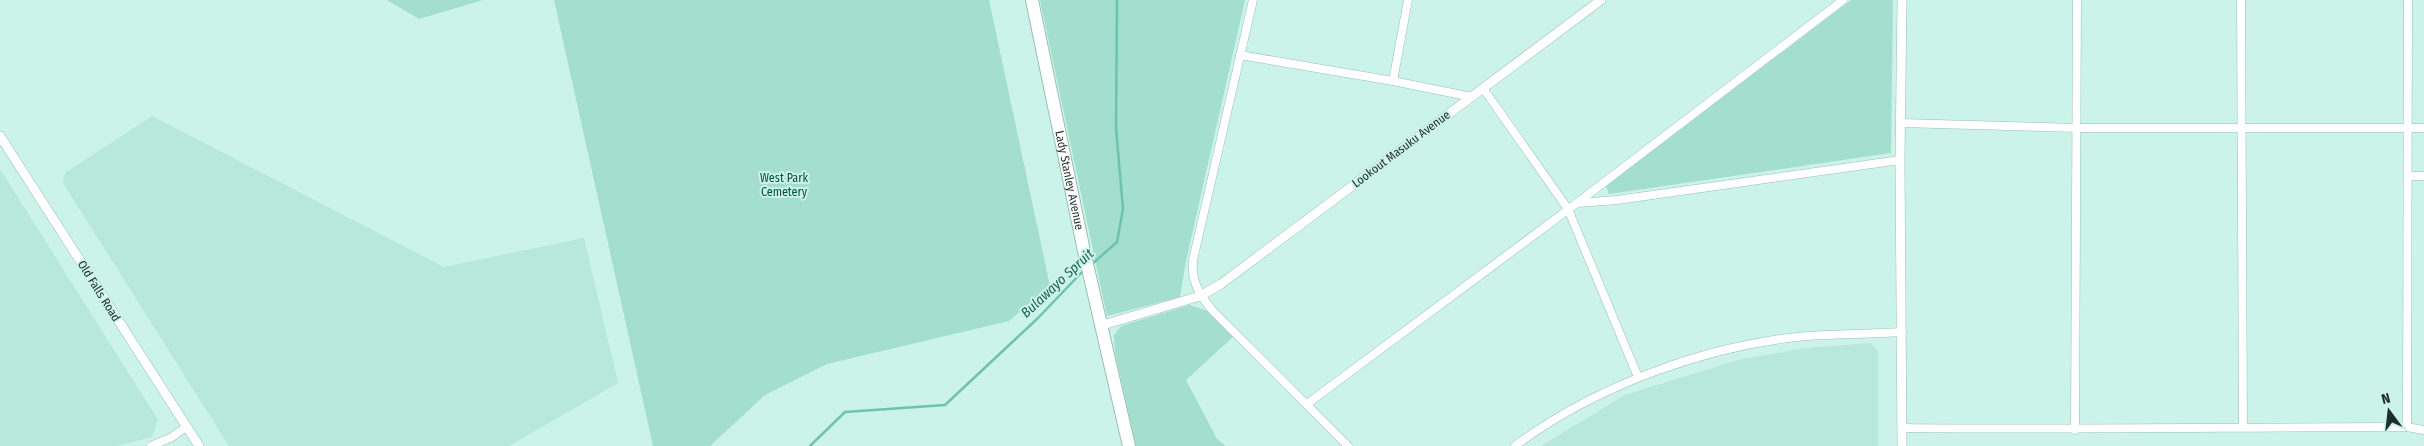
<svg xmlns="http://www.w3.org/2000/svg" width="2424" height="446" font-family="'Fira Sans Condensed',sans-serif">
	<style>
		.built { fill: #b7e8db }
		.green { fill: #a4decf }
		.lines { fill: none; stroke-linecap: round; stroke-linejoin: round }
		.stream { stroke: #6cc3af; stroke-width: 2.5 }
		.minor-casing { stroke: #99bfb5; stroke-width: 9 }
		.tertiary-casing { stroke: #99bfb5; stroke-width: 10 }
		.trunk-casing { stroke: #99bfb5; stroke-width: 14 }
		.minor { stroke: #fff; stroke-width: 8 }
		.tertiary { stroke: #fff; stroke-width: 9 }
		.trunk { stroke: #fff; stroke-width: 12 }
		.labels { text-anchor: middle; stroke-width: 4; stroke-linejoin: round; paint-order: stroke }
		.street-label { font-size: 12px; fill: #1e2d29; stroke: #ccf3e9 }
		.park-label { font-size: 12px; fill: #004f43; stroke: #ccf3e9 }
		.water-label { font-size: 14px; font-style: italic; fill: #1c6255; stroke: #ccf3e9 }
	</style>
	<rect width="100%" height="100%" fill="#ccf3e9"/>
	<g class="built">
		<path d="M 152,116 L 444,267 L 584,238 L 618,383 L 509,446 L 229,446 L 63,183 L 65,173 Z"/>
		<path d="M 0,169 L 158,420 L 152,437 L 116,446 L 0,446 Z"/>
		<path d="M 1871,343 L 1878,351 L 1878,446 L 1541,446 L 1625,395 L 1738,360 L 1806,348 Z"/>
	</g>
	<g class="green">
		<path d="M 387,0 L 483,0 L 419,19 Z"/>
		<path d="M 554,0 L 989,0 L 1050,286 L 1009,321 L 827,364 L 765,395 L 710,446 L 653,446 Z"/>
		<path d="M 1040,0 L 1245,0 L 1186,261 L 1180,297 L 1107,316 Z"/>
		<path d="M 1851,0 L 1893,0 L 1891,153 L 1609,194 L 1606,186 Z"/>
		<path d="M 1190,305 L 1208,311 L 1234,336 L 1186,380 L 1217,439 L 1226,446 L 1136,446 L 1115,352 L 1114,335 L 1121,326 Z"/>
	</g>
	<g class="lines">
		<g class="stream">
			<path d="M 1091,265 L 1117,242 L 1123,209 L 1116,128 L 1117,0"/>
			<path d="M 810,446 L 845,412 L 945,405 L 1037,319 L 1084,270"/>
		</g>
		<defs>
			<g id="minor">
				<path d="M 1253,0 L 1193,260 C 1191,281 1199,294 1212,310 L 1348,446"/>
				<path d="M 2241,0 L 2243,427"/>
				<path d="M 1240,55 L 1393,81 L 1472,97"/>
				<path d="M 1393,81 L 1408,0"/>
				<path d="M 1483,88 L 1568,209 L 1638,377"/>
				<path d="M 1901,123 L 2078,128 L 2424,128"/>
				<path d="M 2408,176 L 2424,176"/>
				<path d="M 1577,203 L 1617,200 L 1900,160"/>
				<path d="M 1307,404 L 1577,203 L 1843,0"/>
				<path d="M 2407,427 L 2408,0"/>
				<path d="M 1902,428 C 2070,430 2239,427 2407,427 L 2424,430"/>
				<path d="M 2075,430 L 2077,0"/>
				<path d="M 151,446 L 172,437 L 186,427"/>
				<path d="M 1515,446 C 1595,386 1707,345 1807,336 C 1839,334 1870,334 1902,332"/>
			</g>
			<g id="tertiary">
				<path d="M 0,136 L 199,446"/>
				<path d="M 1103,325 L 1200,296 L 1221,284 L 1601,0"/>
				<path d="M 1902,446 L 1900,160 L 1902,0"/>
			</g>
			<g id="trunk">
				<path id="s1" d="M 1032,0 L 1084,251 L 1129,446"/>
			</g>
		</defs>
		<use href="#minor" class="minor-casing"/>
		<use href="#tertiary" class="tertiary-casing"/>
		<use href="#trunk" class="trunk-casing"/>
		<use href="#minor" class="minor"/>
		<use href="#tertiary" class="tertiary"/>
		<use href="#trunk" class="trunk"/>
	</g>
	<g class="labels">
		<g class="street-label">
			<text transform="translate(1401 149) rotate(-37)" y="4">Lookout Masuku Avenue</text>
			<text dy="4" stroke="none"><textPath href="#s1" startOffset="184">Lady Stanley Avenue</textPath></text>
			<text transform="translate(99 291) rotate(58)" y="4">Old Falls Road</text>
		</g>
		<g class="park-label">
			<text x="784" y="182">West Park<tspan x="784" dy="14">Cemetery</tspan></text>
		</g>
		<g class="water-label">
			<text transform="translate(1057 283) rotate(-43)" y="5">Bulawayo Spruit</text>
		</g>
	</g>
	<g transform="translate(2389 411) rotate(345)" stroke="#ccf3e9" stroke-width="4" paint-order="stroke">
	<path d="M0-4L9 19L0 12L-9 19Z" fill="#1e2d29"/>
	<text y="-8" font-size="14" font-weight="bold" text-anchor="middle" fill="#1e2d29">N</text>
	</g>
</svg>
